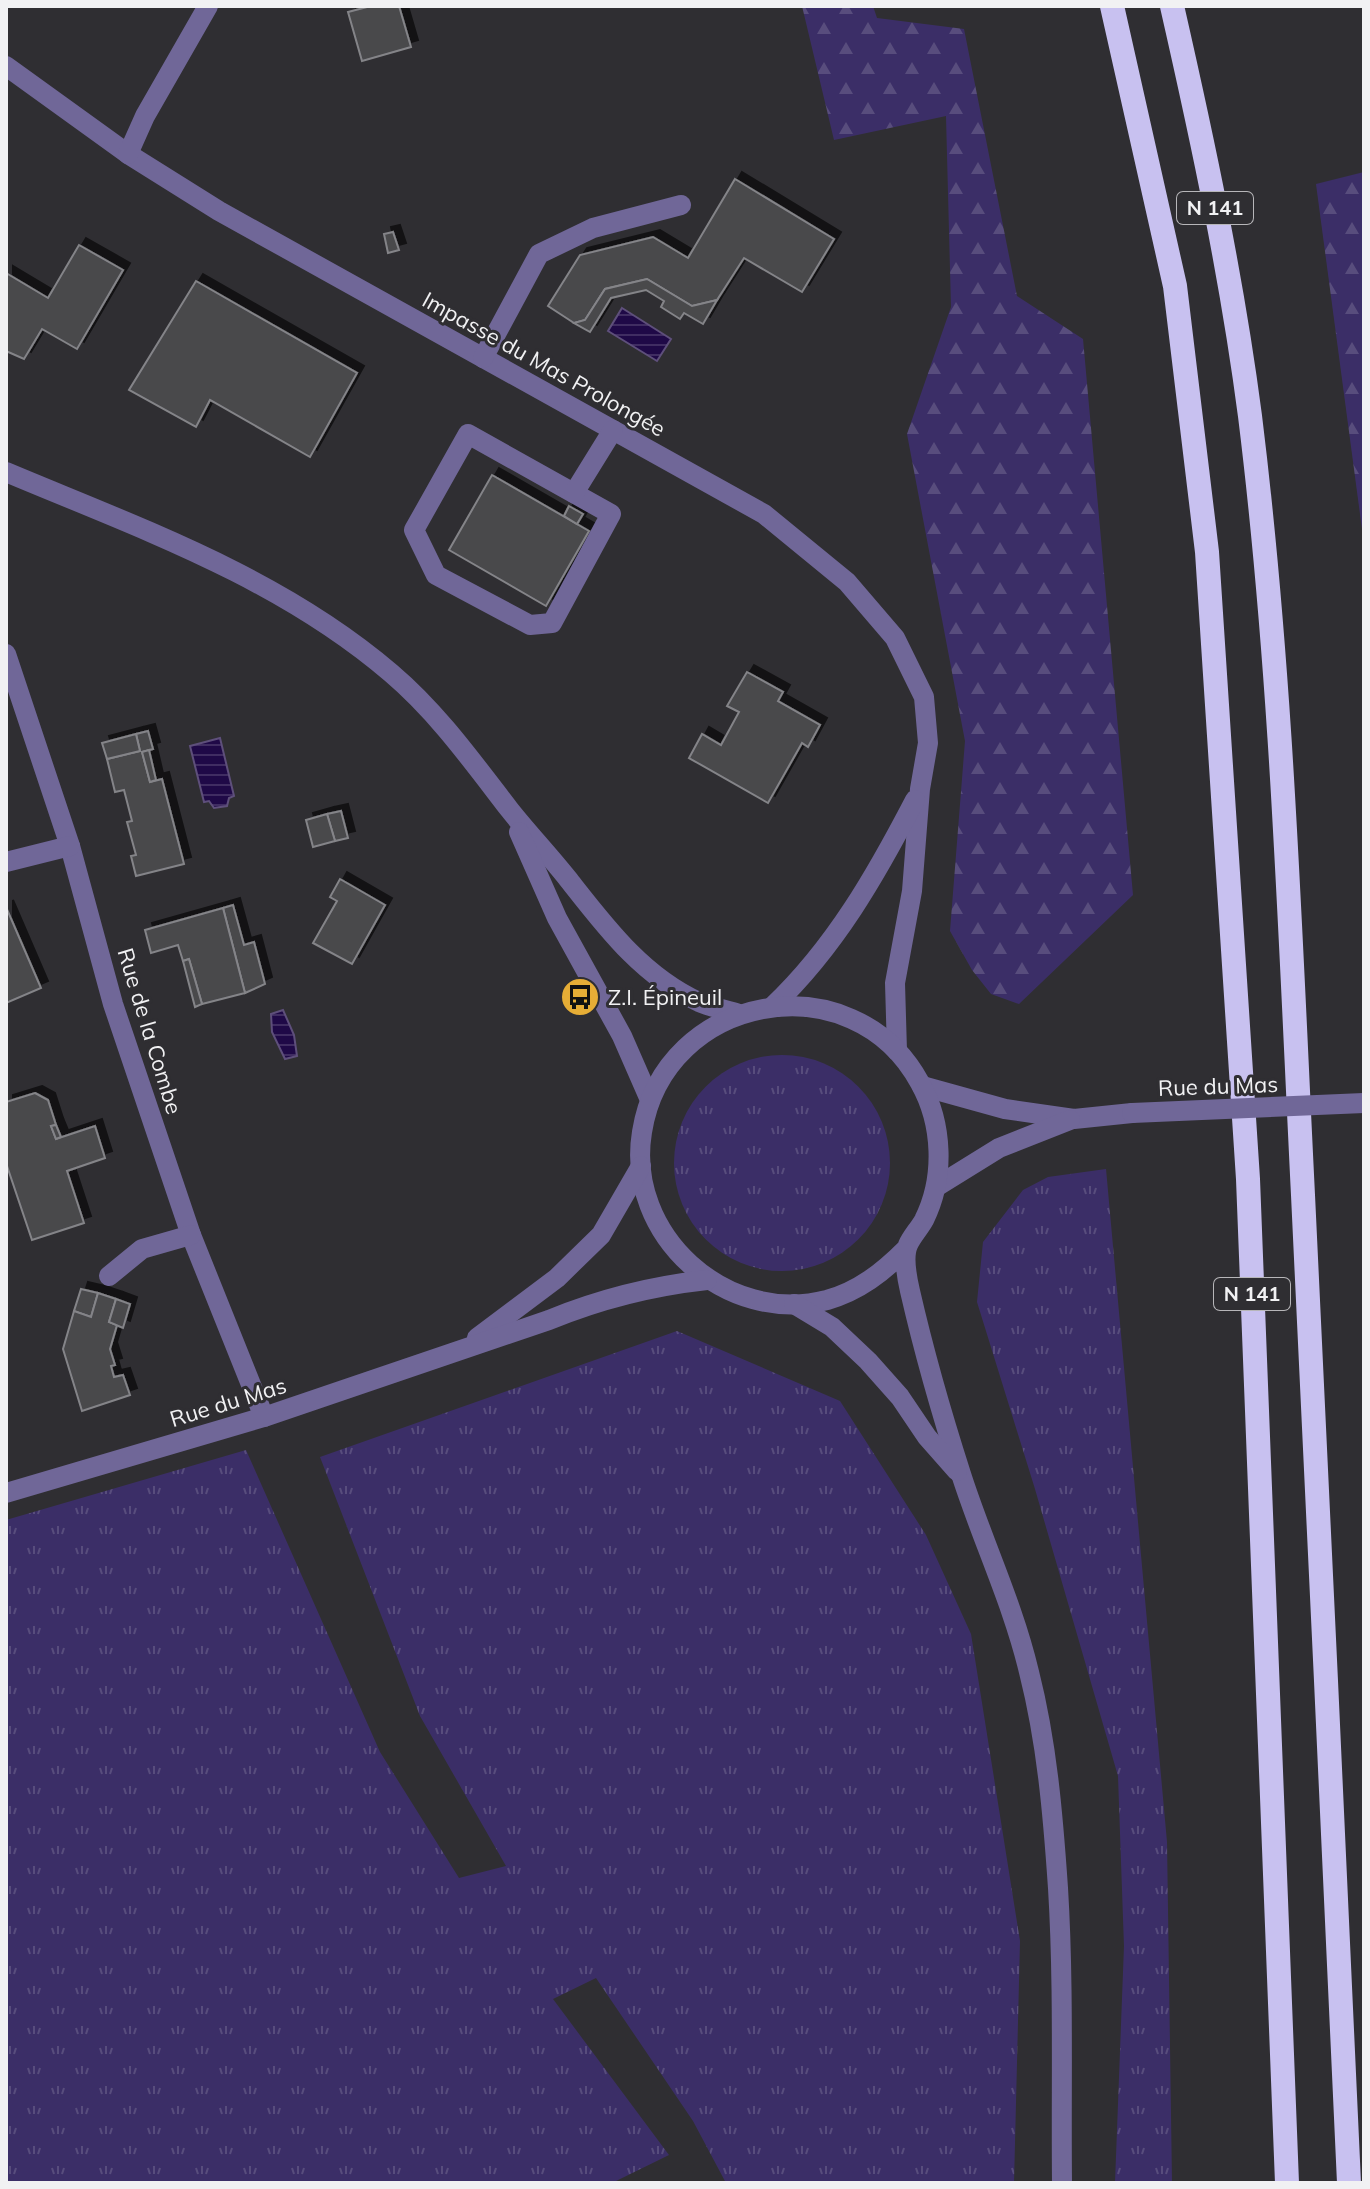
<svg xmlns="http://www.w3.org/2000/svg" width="1370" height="2189" font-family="Mulish,sans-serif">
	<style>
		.grass { fill: url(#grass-tufts) }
		.forest { fill: url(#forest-firs) }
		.water { fill: url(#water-rules); stroke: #5e4f7b; stroke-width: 2 }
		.building { fill: #48484c; stroke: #848488; stroke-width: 2; filter: url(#shadow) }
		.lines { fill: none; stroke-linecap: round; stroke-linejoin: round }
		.minor { stroke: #706798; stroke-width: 20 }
		.highway { stroke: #c8c1f0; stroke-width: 24 }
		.minor-bridge { stroke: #706798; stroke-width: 20 }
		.labels { text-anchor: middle; stroke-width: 6; stroke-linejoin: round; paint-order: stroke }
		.shield { fill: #2f2e32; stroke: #b7b6b9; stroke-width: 2 }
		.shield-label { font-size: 20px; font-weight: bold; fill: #f1f1f3 }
		.street-label { font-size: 22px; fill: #f1f1f3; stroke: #2f2e32 }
		.poi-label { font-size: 22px; fill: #f1f1f3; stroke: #2f2e32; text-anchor: start }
	</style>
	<defs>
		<pattern id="grass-tufts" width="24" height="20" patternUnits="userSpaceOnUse" patternTransform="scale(2)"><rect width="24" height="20" fill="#3b2e67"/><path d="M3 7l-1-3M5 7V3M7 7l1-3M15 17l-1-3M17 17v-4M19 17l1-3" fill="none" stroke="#584d7d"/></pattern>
		<pattern id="forest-firs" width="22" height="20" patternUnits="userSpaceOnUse" patternTransform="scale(2)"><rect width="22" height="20" fill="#3b2e67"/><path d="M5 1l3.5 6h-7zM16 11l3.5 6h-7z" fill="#584d7d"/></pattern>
		<pattern id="water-rules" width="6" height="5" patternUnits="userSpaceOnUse" patternTransform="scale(2)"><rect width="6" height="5" fill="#1f0947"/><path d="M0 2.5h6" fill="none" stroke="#402d62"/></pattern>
		<filter id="shadow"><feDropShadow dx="7" dy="-7" stdDeviation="0" flood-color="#0009"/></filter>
	</defs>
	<rect width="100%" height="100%" fill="#2f2e32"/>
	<g class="grass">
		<circle cx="782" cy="1163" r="108"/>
		<path d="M 1106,1169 L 1167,1842 L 1172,2183 L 1115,2183 L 1124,1946 L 1118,1776 L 1035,1489 L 977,1302 L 983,1242 L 1023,1190 L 1048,1177 Z"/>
		<path d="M 677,1331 L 840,1401 L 926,1535 L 971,1634 L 1020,1941 L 1014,2183 L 726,2183 L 693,2121 L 596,1978 L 553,1999 L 669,2155 L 612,2183 L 6,2183 L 6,1520 L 246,1450 L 380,1752 L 459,1878 L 506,1866 L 420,1716 L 320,1457 Z"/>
	</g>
	<g class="forest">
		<path d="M 802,6 L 873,6 L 877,18 L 964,29 L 1017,296 L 1083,339 L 1133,895 L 1019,1004 L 991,994 L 972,970 L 950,931 L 965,741 L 907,434 L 951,307 L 946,116 L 834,140 Z"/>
		<path d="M 1364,172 L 1364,544 L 1316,184 Z"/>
	</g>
	<g class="water">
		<path d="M 622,308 L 671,339 L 657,361 L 608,331 Z"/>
		<path d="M 220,738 L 234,796 L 229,798 L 227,806 L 214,808 L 209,801 L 204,802 L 190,746 Z"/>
		<path d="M 283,1010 L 294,1035 L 297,1056 L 285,1059 L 272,1032 L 271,1014 Z"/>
	</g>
	<g class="building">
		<path d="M 371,6 L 399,6 L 411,47 L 362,61 L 348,12 Z"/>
		<path d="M 735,179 L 834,239 L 802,292 L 744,258 L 717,300 L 692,306 L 647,279 L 605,289 L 585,320 L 574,323 L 548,306 L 580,255 L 653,237 L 688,258 Z"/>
		<path d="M 393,232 L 399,250 L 388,253 L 384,234 Z"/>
		<path d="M 79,245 L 123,270 L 77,349 L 42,329 L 24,359 L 6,351 L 6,273 L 48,298 Z"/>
		<path d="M 647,279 L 692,306 L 717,300 L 703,324 L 684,313 L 680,319 L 661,307 L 664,301 L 646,290 L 611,298 L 590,332 L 574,323 L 585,320 L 605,289 Z"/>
		<path d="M 196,281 L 357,373 L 310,457 L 210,400 L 196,427 L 129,390 Z"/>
		<path d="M 492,475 L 589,531 L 546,606 L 449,550 Z"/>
		<path d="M 569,506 L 583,514 L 577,524 L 564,516 Z"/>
		<path d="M 747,672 L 783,692 L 778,701 L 820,725 L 808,747 L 802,743 L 768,803 L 689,758 L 702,734 L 721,745 L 739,712 L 727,706 Z"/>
		<path d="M 148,731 L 153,749 L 142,752 L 150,782 L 162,779 L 184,864 L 136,876 L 131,856 L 136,855 L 127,822 L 132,821 L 124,790 L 115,792 L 107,759 L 140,751 L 136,734 Z"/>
		<path d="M 136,734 L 140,751 L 107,759 L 102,743 Z"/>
		<path d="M 149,750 L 156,780 L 150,782 L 142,752 Z"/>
		<path d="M 341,811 L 348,838 L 335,841 L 327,814 Z"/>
		<path d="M 327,814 L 335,841 L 313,847 L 306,820 Z"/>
		<path d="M 340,879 L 385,905 L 352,964 L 313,943 L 337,901 L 330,897 Z"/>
		<path d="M 233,905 L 244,945 L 254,942 L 265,984 L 245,993 L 223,908 Z"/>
		<path d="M 6,907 L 41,988 L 6,1003 Z"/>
		<path d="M 223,908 L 245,993 L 202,1004 L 189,959 L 183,961 L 178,945 L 151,953 L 145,930 Z"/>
		<path d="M 189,959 L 202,1004 L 195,1007 L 183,961 Z"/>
		<path d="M 35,1093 L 48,1100 L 56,1125 L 51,1126 L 56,1139 L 95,1126 L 105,1158 L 67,1171 L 84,1223 L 32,1240 L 6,1163 L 6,1102 Z"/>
		<path d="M 56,1125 L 61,1137 L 56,1139 L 51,1126 Z"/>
		<path d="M 81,1289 L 98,1293 L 91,1317 L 74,1311 Z"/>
		<path d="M 98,1293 L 116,1299 L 109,1322 L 117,1325 L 110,1349 L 115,1365 L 111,1366 L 114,1377 L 123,1375 L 130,1395 L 82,1411 L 63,1349 L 74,1311 L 91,1317 Z"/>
		<path d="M 116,1299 L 130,1304 L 123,1328 L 109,1322 Z"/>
	</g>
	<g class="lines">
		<g class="minor">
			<path d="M 6,66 L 128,154 L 219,211 L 764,514 L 847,582 L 895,638 L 924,697 L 928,743 L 920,789 L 912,891 L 895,983 L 897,1051"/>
			<path d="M 128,154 L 145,116 L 208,6"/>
			<path d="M 483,358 L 539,254 L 593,228 L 681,205"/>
			<path d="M 468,434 L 611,514 L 552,623 L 530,625 L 436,575 L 414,530 Z"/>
			<path d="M 6,472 C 139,528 279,577 391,673 C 437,712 472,761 509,809 C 528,833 549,855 568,879 C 605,926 642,976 699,1002 C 711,1007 726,1010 739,1014"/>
			<path d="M 574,493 L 613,430"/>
			<path d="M 6,654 L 70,846 L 113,1004 L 191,1235 L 264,1417"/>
			<path d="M 519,832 L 557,918 L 622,1036 L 650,1100"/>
			<path d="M 6,862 L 70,846"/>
			<path d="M 773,1006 C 835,947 876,875 915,800"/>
			<path d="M 922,1086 L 1005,1109 L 1074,1119 L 1132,1113"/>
			<path d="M 936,1187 L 999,1148 L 1070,1120"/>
			<path d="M 906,1249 C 883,1272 859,1291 827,1300 C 726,1326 625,1235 642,1132 C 664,993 853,959 920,1083 C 943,1124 945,1178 924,1220 C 919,1229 912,1236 908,1245 C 903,1256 907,1278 910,1291 C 924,1352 942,1415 961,1474 C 982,1540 1013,1604 1029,1672 C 1047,1743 1053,1815 1058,1888 C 1064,1986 1061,2085 1062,2183"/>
			<path d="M 109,1276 L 142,1249 L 191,1235"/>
			<path d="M 794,1304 L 832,1327 L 868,1361 L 900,1397 L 927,1437 L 957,1471"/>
			<path d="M 477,1338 L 557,1278 L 601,1235 L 641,1166"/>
			<path d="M 6,1493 L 264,1417 L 549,1320 C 600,1299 652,1286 707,1280"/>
		</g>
		<g class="highway">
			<path d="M 1112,6 L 1175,286 L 1207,552 L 1248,1179 L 1287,2183"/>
			<path d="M 1172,6 C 1203,142 1232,278 1250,416 C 1282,674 1290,935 1303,1195 C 1319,1524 1334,1854 1349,2183"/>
		</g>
		<path class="minor-bridge" d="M 1132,1113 L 1364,1103"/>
	</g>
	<defs>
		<symbol id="bus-disc" viewBox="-11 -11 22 22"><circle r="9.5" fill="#e6ad36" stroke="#2f2e32"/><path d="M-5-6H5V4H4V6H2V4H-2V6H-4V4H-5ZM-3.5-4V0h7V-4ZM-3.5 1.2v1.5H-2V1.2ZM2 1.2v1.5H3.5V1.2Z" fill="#111"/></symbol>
	</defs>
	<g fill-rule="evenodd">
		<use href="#bus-disc" x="558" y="975" width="44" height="44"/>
	</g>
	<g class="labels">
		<g class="shield">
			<rect x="1177" y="192" width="76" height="32" rx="6"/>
			<rect x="1214" y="1278" width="76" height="32" rx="6"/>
		</g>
		<g class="shield-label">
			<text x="1215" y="215">N 141</text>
			<text x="1252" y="1301">N 141</text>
		</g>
		<g class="street-label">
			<text transform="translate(544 364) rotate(29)" y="8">Impasse du Mas Prolongée</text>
			<text transform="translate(150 1031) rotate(73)" y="8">Rue de la Combe</text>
			<text transform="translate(1218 1086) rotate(-2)" y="8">Rue du Mas</text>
			<text transform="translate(228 1402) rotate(-17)" y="8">Rue du Mas</text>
		</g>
		<g class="poi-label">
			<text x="608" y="1005">Z.I. Épineuil</text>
		</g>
	</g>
	<rect width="1370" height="2189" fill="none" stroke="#f1f1f3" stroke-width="16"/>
</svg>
